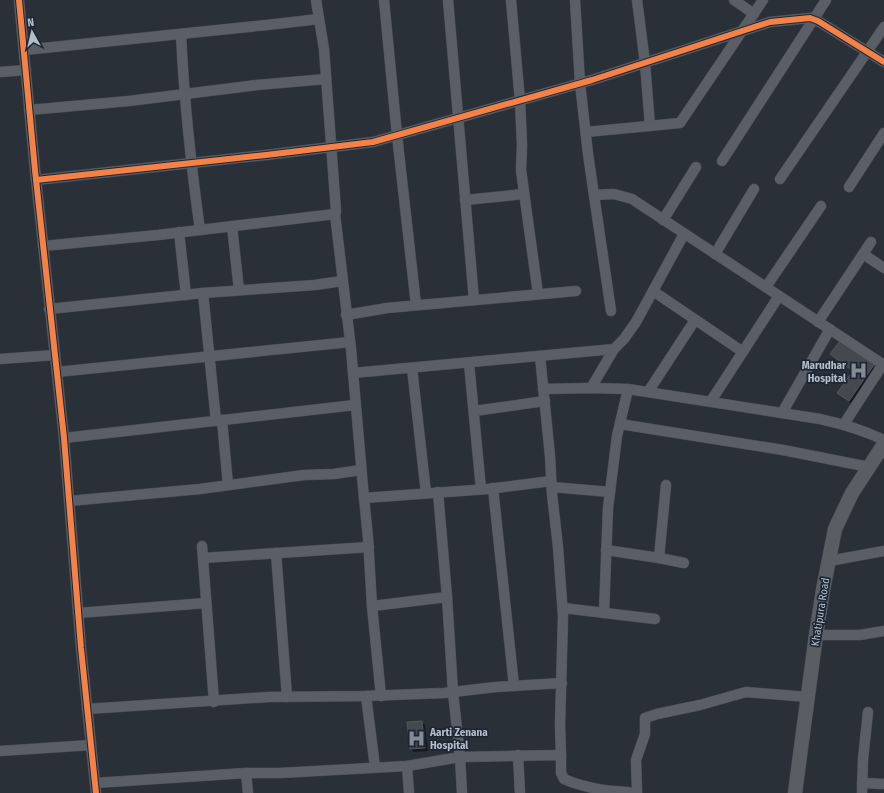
<svg xmlns="http://www.w3.org/2000/svg" width="884" height="793" font-family="'Fira Sans Condensed',sans-serif">
	<style>
		.shadow { fill: #0007 }
		.building { fill: #444950; stroke: #52575f }
		.lines { fill: none; stroke-linecap: round; stroke-linejoin: round }
		.street-casing { stroke: #484c53; stroke-width: 11 }
		.secondary-casing { stroke: #484c53; stroke-width: 15 }
		.street { stroke: #5a5e66; stroke-width: 10 }
		.secondary { stroke: #595d64; stroke-width: 14 }
		.cycleway-casing { stroke: #1d2633; stroke-width: 8 }
		.cycleway { stroke: #f48246; stroke-width: 6 }
		.labels { text-anchor: middle; stroke-width: 3.5; stroke-linejoin: round; paint-order: stroke }
		.poi-label { font-size: 11px; font-weight: bold; fill: #b4bcc9; stroke: #1d2633; text-anchor: end }
		.street-label { font-size: 11px; fill: #b4bcc9; stroke: #1d2633 }
	</style>
	<rect width="100%" height="100%" fill="#2a3038"/>
	<g class="shadow">
		<path d="M 840,342 L 877,369 L 852,404 L 839,393 L 854,371 Z"/>
		<path d="M 421,722 L 425,725 L 428,751 L 414,752 L 411,749 Z"/>
	</g>
	<g class="building">
		<path d="M 840,341 L 874,365 L 849,401 L 837,393 L 853,371 L 830,354 Z"/>
		<path d="M 422,721 L 425,748 L 410,749 L 407,722 Z"/>
	</g>
	<g class="lines">
		<defs>
			<g id="street">
				<path d="M 19,0 L 35,170 L 64,438 L 81,648 L 96,793"/>
				<path d="M 316,0 L 324,49 L 336,211 L 335,214 L 351,349 L 363,487 L 368,538 L 372,606 L 381,696"/>
				<path d="M 384,0 L 397,135 L 416,305"/>
				<path d="M 448,0 L 474,300"/>
				<path d="M 511,0 L 520,101 L 522,145 L 521,170 L 538,294"/>
				<path d="M 575,0 L 580,83 L 588,154 L 611,311"/>
				<path d="M 637,0 L 645,63 L 650,126"/>
				<path d="M 734,0 L 754,14"/>
				<path d="M 181,34 C 184,100 191,165 200,230"/>
				<path d="M 24,50 L 267,25 L 319,19"/>
				<path d="M 0,72 L 26,70"/>
				<path d="M 29,110 L 129,101 L 257,85 L 326,79"/>
				<path d="M 586,132 L 680,123 L 763,0"/>
				<path d="M 722,161 L 826,0"/>
				<path d="M 780,179 L 884,27"/>
				<path d="M 36,180 L 266,155 L 373,142 L 592,80 L 770,22 L 810,18 L 818,21 L 884,62"/>
				<path d="M 849,187 L 884,133"/>
				<path d="M 594,195 L 614,194 L 632,199 L 884,365"/>
				<path d="M 465,200 L 524,194"/>
				<path d="M 663,220 L 696,167"/>
				<path d="M 232,226 L 239,290"/>
				<path d="M 179,232 L 186,295"/>
				<path d="M 43,246 L 158,235 L 335,214"/>
				<path d="M 715,254 L 754,189"/>
				<path d="M 863,254 L 884,268"/>
				<path d="M 766,287 L 821,206"/>
				<path d="M 653,291 L 743,352"/>
				<path d="M 203,293 L 216,421"/>
				<path d="M 49,309 L 203,293 L 315,285 L 342,281"/>
				<path d="M 346,315 L 387,308 L 576,291"/>
				<path d="M 818,322 L 871,242"/>
				<path d="M 540,356 L 550,456 L 552,494 L 558,547 L 563,616 L 560,725 L 561,755"/>
				<path d="M 0,359 L 55,355"/>
				<path d="M 469,363 L 481,489"/>
				<path d="M 412,368 L 426,493"/>
				<path d="M 57,372 L 350,342"/>
				<path d="M 353,373 L 614,349 L 624,339 L 636,322 L 684,234"/>
				<path d="M 591,388 L 614,349"/>
				<path d="M 543,389 L 591,388 L 628,389 L 820,419 C 843,424 863,430 884,440"/>
				<path d="M 648,392 L 695,320"/>
				<path d="M 711,401 L 779,296"/>
				<path d="M 474,411 L 545,401"/>
				<path d="M 782,413 L 830,329"/>
				<path d="M 222,420 L 228,485"/>
				<path d="M 620,424 L 783,450 L 869,467"/>
				<path d="M 844,424 L 883,364"/>
				<path d="M 64,438 L 355,405"/>
				<path d="M 552,487 L 610,492"/>
				<path d="M 493,488 L 514,686"/>
				<path d="M 438,492 L 447,597 L 453,692 L 460,757 L 462,793"/>
				<path d="M 364,498 L 488,489 L 551,481"/>
				<path d="M 69,501 L 200,489 L 304,475 L 334,474 L 361,470"/>
				<path d="M 202,546 L 214,702"/>
				<path d="M 606,550 L 659,558 L 666,485"/>
				<path d="M 276,553 L 287,697"/>
				<path d="M 203,558 L 369,547"/>
				<path d="M 659,558 L 684,563"/>
				<path d="M 829,561 L 884,551"/>
				<path d="M 372,606 L 447,597"/>
				<path d="M 563,608 L 655,619"/>
				<path d="M 78,613 L 206,603"/>
				<path d="M 604,613 L 608,508 L 617,436 L 628,389"/>
				<path d="M 816,635 L 860,635 L 884,631"/>
				<path d="M 366,696 L 375,767"/>
				<path d="M 87,709 L 269,697 L 366,696 L 444,693 L 496,687 L 562,683"/>
				<path d="M 0,751 L 91,745"/>
				<path d="M 518,755 L 520,793"/>
				<path d="M 407,766 L 409,793"/>
				<path d="M 246,773 L 248,793"/>
				<path d="M 95,783 L 246,773 L 280,773 L 407,766 L 460,757 L 561,755 L 561,773 L 564,779 C 577,785 599,790 613,791 C 620,792 625,791 632,793"/>
				<path d="M 862,783 L 884,784"/>
				<path d="M 637,793 L 636,760 L 645,734 L 645,718 L 657,714 L 700,705 L 746,692 L 808,697"/>
				<path d="M 862,793 L 863,759 L 868,712"/>
			</g>
			<path id="secondary" d="M 795,793 L 816,635 L 823,590 L 835,529 L 852,493 L 884,444"/>
		</defs>
		<use href="#street" class="street-casing"/>
		<use href="#secondary" class="secondary-casing"/>
		<use href="#street" class="street"/>
		<use href="#secondary" class="secondary"/>
		<defs>
			<g id="cycleway">
				<path d="M 19,0 L 35,170 L 64,438 L 81,648 L 96,793"/>
				<path d="M 36,180 L 266,155 L 373,142 L 592,80 L 770,22 L 810,18 L 818,21 L 884,62"/>
			</g>
		</defs>
		<use href="#cycleway" class="cycleway-casing"/>
		<use href="#cycleway" class="cycleway"/>
	</g>
	<defs>
		<symbol id="hospital-bare" viewBox="-9 -9 18 18"><path d="M-5-5h3v3.5h4V-5h3V5h-3V1.5h-4V5h-3Z" fill="#848b96" stroke="#1d2633" stroke-width="2.5" paint-order="stroke"/></symbol>
	</defs>
	<g fill-rule="evenodd">
		<use href="#hospital-bare" x="846" y="358" width="25" height="25"/>
		<use href="#hospital-bare" x="404" y="726" width="25" height="25"/>
	</g>
	<g class="labels">
		<g class="poi-label">
			<text x="846" y="369">Marudhar<tspan x="846" dy="13">Hospital</tspan></text>
			<text x="430" y="736" text-anchor="start">Aarti Zenana<tspan x="430" dy="13">Hospital</tspan></text>
		</g>
		<g class="street-label">
			<text transform="translate(820 612) rotate(-81)" y="4">Khatipura Road</text>
		</g>
	</g>
	<g transform="translate(32 32) rotate(352)" stroke="#1d2633" stroke-width="3" paint-order="stroke">
	<path d="M0-3L7 15L0 10L-7 15Z" fill="#b4bcc9"/>
	<text y="-6" font-size="11" font-weight="bold" text-anchor="middle" fill="#b4bcc9">N</text>
	</g>
</svg>
